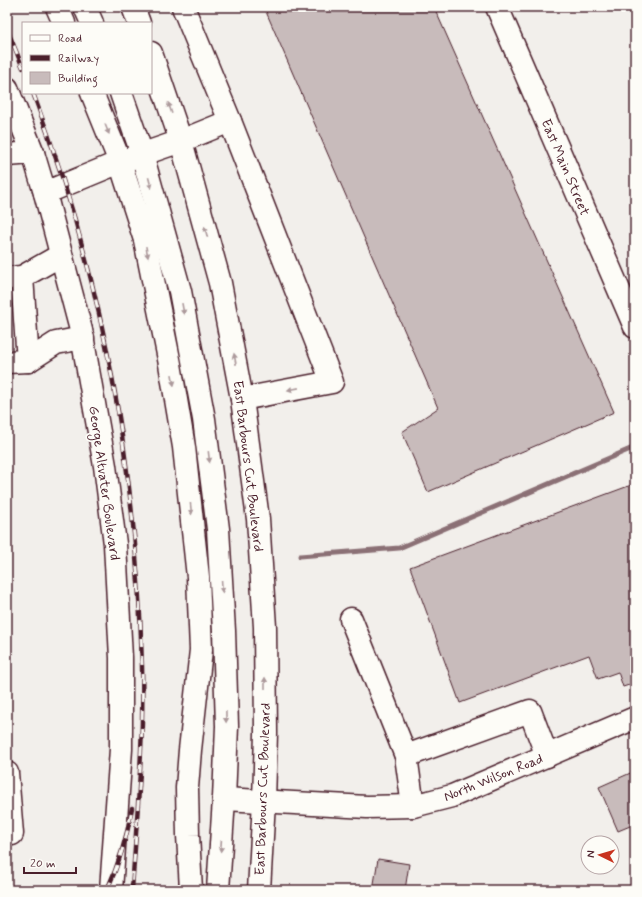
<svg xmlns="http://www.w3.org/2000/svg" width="642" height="897" font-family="Mynerve,sans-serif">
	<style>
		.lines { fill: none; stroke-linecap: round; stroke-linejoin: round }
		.stream { stroke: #8b6f75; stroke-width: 5 }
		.building { fill: #c8bbbb; stroke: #4a1f2b }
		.minor-casing { stroke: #4a1f2b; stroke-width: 25 }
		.minor { stroke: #fdfcf7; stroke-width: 22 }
		.rail-casing { stroke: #4a1f2b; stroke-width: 4.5 }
		.rail { stroke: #fdfcf7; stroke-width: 3; stroke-dasharray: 9; stroke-linecap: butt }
		.oneway { fill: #ac999b }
		.labels { text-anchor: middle; stroke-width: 3.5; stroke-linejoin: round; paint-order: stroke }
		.street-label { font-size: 14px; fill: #4a1f2b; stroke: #fdfcf7 }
	</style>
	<rect width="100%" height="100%" fill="#f2efeb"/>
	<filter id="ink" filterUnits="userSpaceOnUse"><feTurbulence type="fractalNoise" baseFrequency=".025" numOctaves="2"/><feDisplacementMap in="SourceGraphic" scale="8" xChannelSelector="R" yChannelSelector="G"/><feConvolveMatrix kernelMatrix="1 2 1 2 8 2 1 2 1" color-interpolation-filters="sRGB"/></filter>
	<g filter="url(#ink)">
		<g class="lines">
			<path class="stream" d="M 300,556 L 399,548 L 635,447"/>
		</g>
		<g class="building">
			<path d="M 264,7 L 434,7 L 614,412 L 428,492 L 402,432 L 438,408 Z"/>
			<path d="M 634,484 L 635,488 L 635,683 L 623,687 L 618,672 L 598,679 L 589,655 L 460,703 L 410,567 Z"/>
			<path d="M 635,771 L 635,824 L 618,831 L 599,787 Z"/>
			<path d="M 378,859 L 409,864 L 405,890 L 373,890 Z"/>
		</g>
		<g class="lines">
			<defs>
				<g id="minor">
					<path d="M 57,7 L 64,23"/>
					<path d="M 85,7 L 92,23"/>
					<path d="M 133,7 L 139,23"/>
					<path d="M 497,7 L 635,327"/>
					<path d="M 151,53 L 181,141 L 220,283 L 242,399 L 258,519 L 265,627 L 266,733 L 264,801 L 259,890"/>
					<path d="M 7,88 L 33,153 L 45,193 L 81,330 L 105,466 L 115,544 L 121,658 L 121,749 L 111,890"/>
					<path d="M 92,93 L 120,162 L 145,240 L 170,364 L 184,447 L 198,577 L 201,650 L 190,750 L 187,788 L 188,835 L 191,890"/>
					<path d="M 121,93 L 142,154 L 180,291 L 204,419 L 218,529 L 224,631 L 227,726 L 224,799 L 218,890"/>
					<path d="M 230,121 L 332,382 L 242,399"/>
					<path d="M 7,155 L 33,153"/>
					<path d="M 45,193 L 120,162 L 181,141 L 230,121 L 183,7"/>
					<path d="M 22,277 L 28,361"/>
					<path d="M 8,278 L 22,277 L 61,255"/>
					<path d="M 7,362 L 28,361 L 56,343 L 83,338"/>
					<path d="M 351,619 L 406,756 L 413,806"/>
					<path d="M 406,756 L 530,711 L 547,756"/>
					<path d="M 7,773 L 12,834 L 7,834"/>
					<path d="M 224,799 L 367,807 L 413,806 L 452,796 L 635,718"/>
				</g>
			</defs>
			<use href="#minor" class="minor-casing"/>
			<use href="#minor" class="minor"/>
			<defs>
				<g id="rail">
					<path d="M 7,29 L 23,68"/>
					<path d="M 33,93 C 102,276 137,471 142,666 C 144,741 137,816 132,890"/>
					<path d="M 107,890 C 119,864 127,837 132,808"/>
				</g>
			</defs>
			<use href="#rail" class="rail-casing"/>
			<use href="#rail" class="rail"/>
		</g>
		<defs><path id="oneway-solid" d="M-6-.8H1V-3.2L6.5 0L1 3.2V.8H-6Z"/></defs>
		<g class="oneway">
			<use href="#oneway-solid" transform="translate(170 108) rotate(-109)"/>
			<use href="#oneway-solid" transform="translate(107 129) rotate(68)"/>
			<use href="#oneway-solid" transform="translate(150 183) rotate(75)"/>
			<use href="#oneway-solid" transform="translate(206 232) rotate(-105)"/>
			<use href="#oneway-solid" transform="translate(147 252) rotate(79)"/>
			<use href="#oneway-solid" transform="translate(183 309) rotate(80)"/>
			<use href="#oneway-solid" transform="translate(235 359) rotate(-101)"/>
			<use href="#oneway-solid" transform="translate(173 380) rotate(80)"/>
			<use href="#oneway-solid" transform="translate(293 389) rotate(169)"/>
			<use href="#oneway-solid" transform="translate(209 457) rotate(83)"/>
			<use href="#oneway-solid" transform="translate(191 509) rotate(84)"/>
			<use href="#oneway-solid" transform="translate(222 587) rotate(86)"/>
			<use href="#oneway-solid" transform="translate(265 683) rotate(-90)"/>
			<use href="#oneway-solid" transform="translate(226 717) rotate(89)"/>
			<use href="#oneway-solid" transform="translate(221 846) rotate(94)"/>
		</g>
	</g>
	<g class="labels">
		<g class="street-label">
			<text transform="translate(566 167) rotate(67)" y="5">East Main Street</text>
			<text transform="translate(249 466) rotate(83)" y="5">East Barbours Cut Boulevard</text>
			<text transform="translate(105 483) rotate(82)" y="5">George Altvater Boulevard</text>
			<text transform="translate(493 777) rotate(-22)" y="5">North Wilson Road</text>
			<text transform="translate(262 789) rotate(-88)" y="5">East Barbours Cut Boulevard</text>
		</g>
	</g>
	<rect width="642" height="897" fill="none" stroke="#fdfcf7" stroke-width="24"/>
	<rect x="12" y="12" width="618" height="873" fill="none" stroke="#4a1f2b" stroke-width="1.5" filter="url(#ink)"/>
	<rect x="22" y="22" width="130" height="72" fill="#fdfcf7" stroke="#b5a4a5"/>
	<rect x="30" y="35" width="20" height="6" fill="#fdfcf7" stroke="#b5a4a5"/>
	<text x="58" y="42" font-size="12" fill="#4a1f2b">Road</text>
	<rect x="30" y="55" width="20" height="6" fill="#4a1f2b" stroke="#b5a4a5"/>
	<text x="58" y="62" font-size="12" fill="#4a1f2b">Railway</text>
	<rect x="30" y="72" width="20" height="12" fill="#c8bbbb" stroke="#b5a4a5"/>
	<text x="58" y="82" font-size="12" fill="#4a1f2b">Building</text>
	<g transform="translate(600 855) rotate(275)"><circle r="19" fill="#fdfcf7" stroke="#b5a4a5"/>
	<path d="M0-3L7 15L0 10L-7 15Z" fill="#c8321e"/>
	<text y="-6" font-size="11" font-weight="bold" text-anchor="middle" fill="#4a1f2b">N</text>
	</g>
	<path d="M24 867v6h52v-6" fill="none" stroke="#4a1f2b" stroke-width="2"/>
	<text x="30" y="867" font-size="12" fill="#4a1f2b" stroke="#fdfcf7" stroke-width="3" paint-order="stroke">20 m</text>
</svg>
